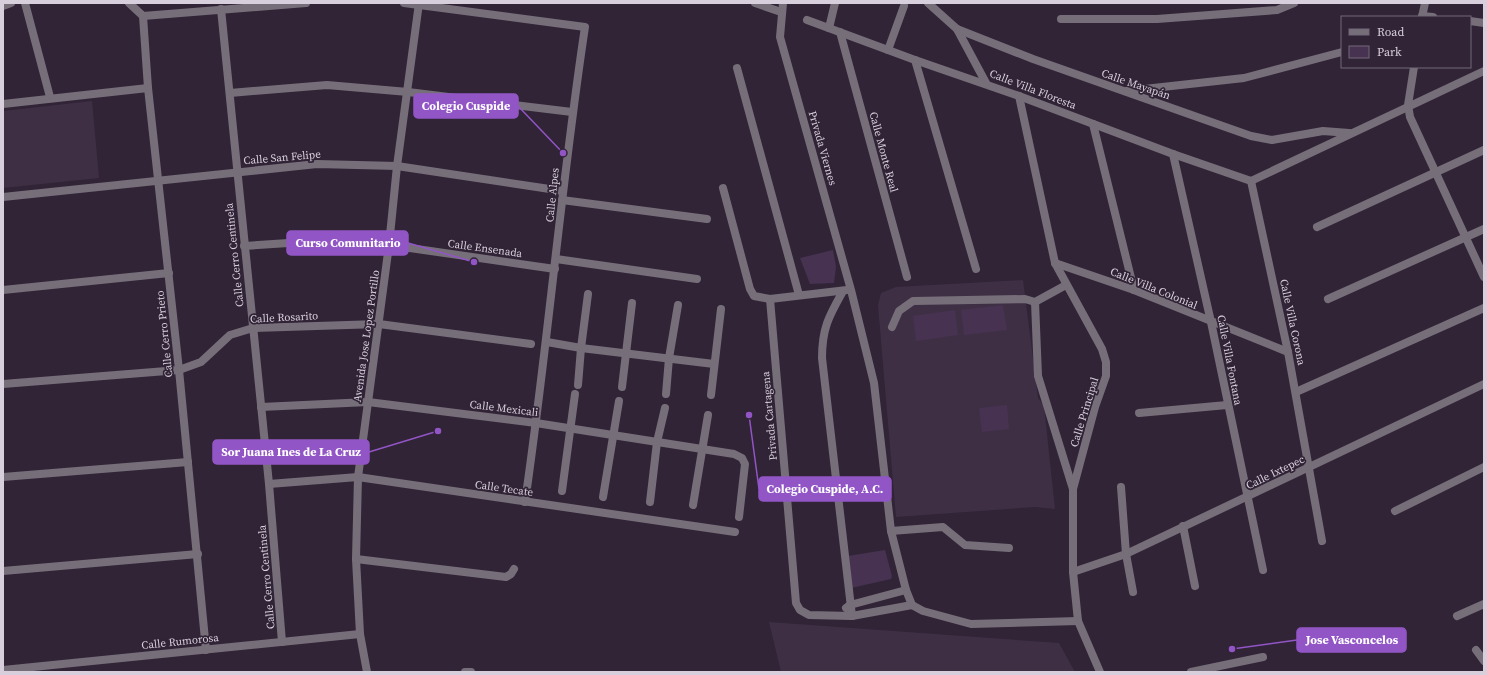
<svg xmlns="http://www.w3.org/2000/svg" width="1487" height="675" font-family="'Source Serif 4',serif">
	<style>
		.built { fill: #3e2f45 }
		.green { fill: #473251 }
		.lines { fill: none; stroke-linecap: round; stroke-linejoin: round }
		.minor { stroke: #766f79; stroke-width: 8 }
		.tertiary { stroke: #766f79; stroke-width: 8 }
		.labels { text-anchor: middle; stroke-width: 3.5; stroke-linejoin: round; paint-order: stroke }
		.street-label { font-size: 11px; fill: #d7cfdb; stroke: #312437 }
		.leader { fill: none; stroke: #9255c6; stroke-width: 1.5 }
		.callout-dot { fill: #9255c6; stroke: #312437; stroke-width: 1.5 }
		.callout { fill: #9255c6; stroke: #9255c6; stroke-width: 1.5 }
		.callout-label { font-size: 12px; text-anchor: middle; font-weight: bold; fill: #fff }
	</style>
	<rect width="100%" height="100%" fill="#312437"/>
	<g class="built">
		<path d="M 92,101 L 99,178 L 3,188 L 3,111 Z"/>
		<path d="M 1023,280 L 1038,398 L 1044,406 L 1055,509 L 1035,507 L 896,517 L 878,305 L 881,293 L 896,287 Z"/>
		<path d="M 769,622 L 1059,643 L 1075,672 L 781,672 Z"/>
	</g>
	<g class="green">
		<path d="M 833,250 L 836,267 L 834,283 L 810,284 L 800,258 Z"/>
		<path d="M 1003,305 L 1007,330 L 964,335 L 961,310 Z"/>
		<path d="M 955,310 L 958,335 L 916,341 L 913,316 Z"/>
		<path d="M 1007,405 L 1009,429 L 982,432 L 979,408 Z"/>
		<path d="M 885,550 L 892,576 L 891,579 L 851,588 L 848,556 Z"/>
	</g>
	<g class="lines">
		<g class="minor">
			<path d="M 25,3 L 50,97"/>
			<path d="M 129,3 L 143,16 L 306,3"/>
			<path d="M 404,3 L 585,27 C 561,185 548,344 525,502"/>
			<path d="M 755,3 L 781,12"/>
			<path d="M 783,3 L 780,37 L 851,290 L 874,383 L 891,531 L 906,590 L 912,605"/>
			<path d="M 928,3 L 957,29 L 1033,59 L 1251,136 L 1272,140 L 1323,131 L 1349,133"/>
			<path d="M 3,6 L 11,3"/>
			<path d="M 221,9 L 269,484 L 282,642"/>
			<path d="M 143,16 L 148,88 L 179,370 L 206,650"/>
			<path d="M 1422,16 L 1433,17"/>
			<path d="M 1422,17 L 1425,3"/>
			<path d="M 1061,19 L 1157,19 L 1277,10 L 1294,3"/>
			<path d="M 807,20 L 915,60 L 1019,96"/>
			<path d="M 1470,21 L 1484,23"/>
			<path d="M 829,28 L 835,3"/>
			<path d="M 957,29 L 986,83"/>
			<path d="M 840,32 L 907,277"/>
			<path d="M 888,50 L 904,6"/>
			<path d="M 915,60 L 976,269"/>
			<path d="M 1414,67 L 1408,105 L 1410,117 L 1484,277"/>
			<path d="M 737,68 L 799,295"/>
			<path d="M 1126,91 L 1244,78 L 1342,52"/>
			<path d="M 230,93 L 327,85 L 408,92 L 572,112"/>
			<path d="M 3,104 L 148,88"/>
			<path d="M 1093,124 L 1134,290"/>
			<path d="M 1173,154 L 1211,322 L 1263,570"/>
			<path d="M 1251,181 L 1288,352 L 1322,541"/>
			<path d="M 723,188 L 750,289 L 754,296 L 770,299 L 847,290"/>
			<path d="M 3,197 L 317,164 L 397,166 L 563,191"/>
			<path d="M 562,200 L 707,219"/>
			<path d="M 1317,227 L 1484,150"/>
			<path d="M 244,246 L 319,241 L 389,245 L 555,269"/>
			<path d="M 556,259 L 697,279"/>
			<path d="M 1055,263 L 1134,290 L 1288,352"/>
			<path d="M 3,290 L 169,273"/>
			<path d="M 843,291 C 829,316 822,328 822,358 L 852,616"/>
			<path d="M 770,299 L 796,603 L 800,610 L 809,615 L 852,616 L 912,605 L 923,611 L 971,624 L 1078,621"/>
			<path d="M 1328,299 L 1484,229"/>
			<path d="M 1035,302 L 1038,376 L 1073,489"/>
			<path d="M 379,324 L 531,344"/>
			<path d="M 892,327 L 899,311 L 913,301 L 1025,299 L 1035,302 L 1066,285"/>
			<path d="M 547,342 L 581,348 L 714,364"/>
			<path d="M 578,385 L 581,348 L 588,294"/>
			<path d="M 622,387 L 632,303"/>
			<path d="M 1296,392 L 1484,308"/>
			<path d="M 666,394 L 669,358 L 678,305"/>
			<path d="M 711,395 L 721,309"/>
			<path d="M 261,407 L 368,402 L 536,423 L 734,454 L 742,458 L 745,464 L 739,517"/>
			<path d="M 1139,413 L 1227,405"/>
			<path d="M 3,477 L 188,462"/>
			<path d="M 269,484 L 358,477 L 735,532"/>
			<path d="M 1121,487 L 1126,554 L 1133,592"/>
			<path d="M 562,491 L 575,394"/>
			<path d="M 603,497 L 619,401"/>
			<path d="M 650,502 L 657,442 L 665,408"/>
			<path d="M 693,505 L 708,415"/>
			<path d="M 1395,511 L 1484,467"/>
			<path d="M 1183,526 L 1195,586"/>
			<path d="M 891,531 L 943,527 L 965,545 L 1009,548"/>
			<path d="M 356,559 L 506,577 L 511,574 L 514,569"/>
			<path d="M 3,571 L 198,554"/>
			<path d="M 1073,572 L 1126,554 L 1484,384"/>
			<path d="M 846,608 L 850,605 L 906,590"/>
			<path d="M 1457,616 L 1484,604"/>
			<path d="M 1476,650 L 1484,661"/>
			<path d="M 3,670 L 360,634"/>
			<path d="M 1191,672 L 1263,657"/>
		</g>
		<g class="tertiary">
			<path d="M 1019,96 L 1055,263 L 1102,349 L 1106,362 L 1106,376 L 1095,407 L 1073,489 L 1073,572 L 1078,621 L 1100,672"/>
			<path d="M 1019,96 L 1173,154 L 1251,181 L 1484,71"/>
			<path d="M 3,384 L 179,370 L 201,362 L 230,335 L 253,328 L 379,324"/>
			<path d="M 367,672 L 360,634 L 356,559 L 358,477 L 389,245 L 397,166 L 419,3"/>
			<path d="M 465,672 L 471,672"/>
		</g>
	</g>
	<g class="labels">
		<g class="street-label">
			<text transform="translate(1136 84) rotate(19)" y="4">Calle Mayapán</text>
			<text transform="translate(1033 89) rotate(21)" y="4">Calle Villa Floresta</text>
			<text transform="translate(823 148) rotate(74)" y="4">Privada Viernes</text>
			<text transform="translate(884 152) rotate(75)" y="4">Calle Monte Real</text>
			<text transform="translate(282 157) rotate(-5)" y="4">Calle San Felipe</text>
			<text transform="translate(552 195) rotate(-84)" y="4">Calle Alpes</text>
			<text transform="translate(485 248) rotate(8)" y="4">Calle Ensenada</text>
			<text transform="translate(234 255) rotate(-96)" y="4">Calle Cerro Centinela</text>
			<text transform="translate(1154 288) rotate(22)" y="4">Calle Villa Colonial</text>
			<text transform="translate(284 317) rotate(-3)" y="4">Calle Rosarito</text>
			<text transform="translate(1293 322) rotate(78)" y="4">Calle Villa Corona</text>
			<text transform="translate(164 334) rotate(-96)" y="4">Calle Cerro Prieto</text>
			<text transform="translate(366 336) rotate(-82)" y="4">Avenida Jose Lopez Portillo</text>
			<text transform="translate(1230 360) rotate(79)" y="4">Calle Villa Fontana</text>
			<text transform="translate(504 408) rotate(7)" y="4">Calle Mexicali</text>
			<text transform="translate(1084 412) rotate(-73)" y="4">Calle Principal</text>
			<text transform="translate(769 416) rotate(-95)" y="4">Privada Cartagena</text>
			<text transform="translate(1275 472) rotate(-26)" y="4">Calle Ixtepec</text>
			<text transform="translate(504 488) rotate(8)" y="4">Calle Tecate</text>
			<text transform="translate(266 577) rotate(-95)" y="4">Calle Cerro Centinela</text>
			<text transform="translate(180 641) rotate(-6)" y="4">Calle Rumorosa</text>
		</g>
	</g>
	<path class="leader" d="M563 153L518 106M474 262L408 243M438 431L369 452M749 415L759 489M1232 649L1297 640"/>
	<g class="callout-dot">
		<circle cx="563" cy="153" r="4"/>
		<circle cx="474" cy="262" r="4"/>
		<circle cx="438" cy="431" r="4"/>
		<circle cx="749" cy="415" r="4"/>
		<circle cx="1232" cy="649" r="4"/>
	</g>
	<g class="callout">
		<rect x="414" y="94" width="104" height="24" rx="4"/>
		<rect x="287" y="231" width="121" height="24" rx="4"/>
		<rect x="213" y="440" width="156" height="24" rx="4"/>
		<rect x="759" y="477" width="132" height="24" rx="4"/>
		<rect x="1297" y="628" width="109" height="24" rx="4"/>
	</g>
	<g class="callout-label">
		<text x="466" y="110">Colegio Cuspide</text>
		<text x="348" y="247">Curso Comunitario</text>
		<text x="291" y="456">Sor Juana Ines de La Cruz</text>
		<text x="825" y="493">Colegio Cuspide, A.C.</text>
		<text x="1352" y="644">Jose Vasconcelos</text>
	</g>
	<rect width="1487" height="675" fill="none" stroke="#d7cfdb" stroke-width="8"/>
	<rect x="1341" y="16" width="130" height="52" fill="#312437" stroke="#736879"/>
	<rect x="1349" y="29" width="20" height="6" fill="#766f79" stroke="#736879"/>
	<text x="1377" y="36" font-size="12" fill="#d7cfdb">Road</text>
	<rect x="1349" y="46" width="20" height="12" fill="#473251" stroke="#736879"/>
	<text x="1377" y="56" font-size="12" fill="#d7cfdb">Park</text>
</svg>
